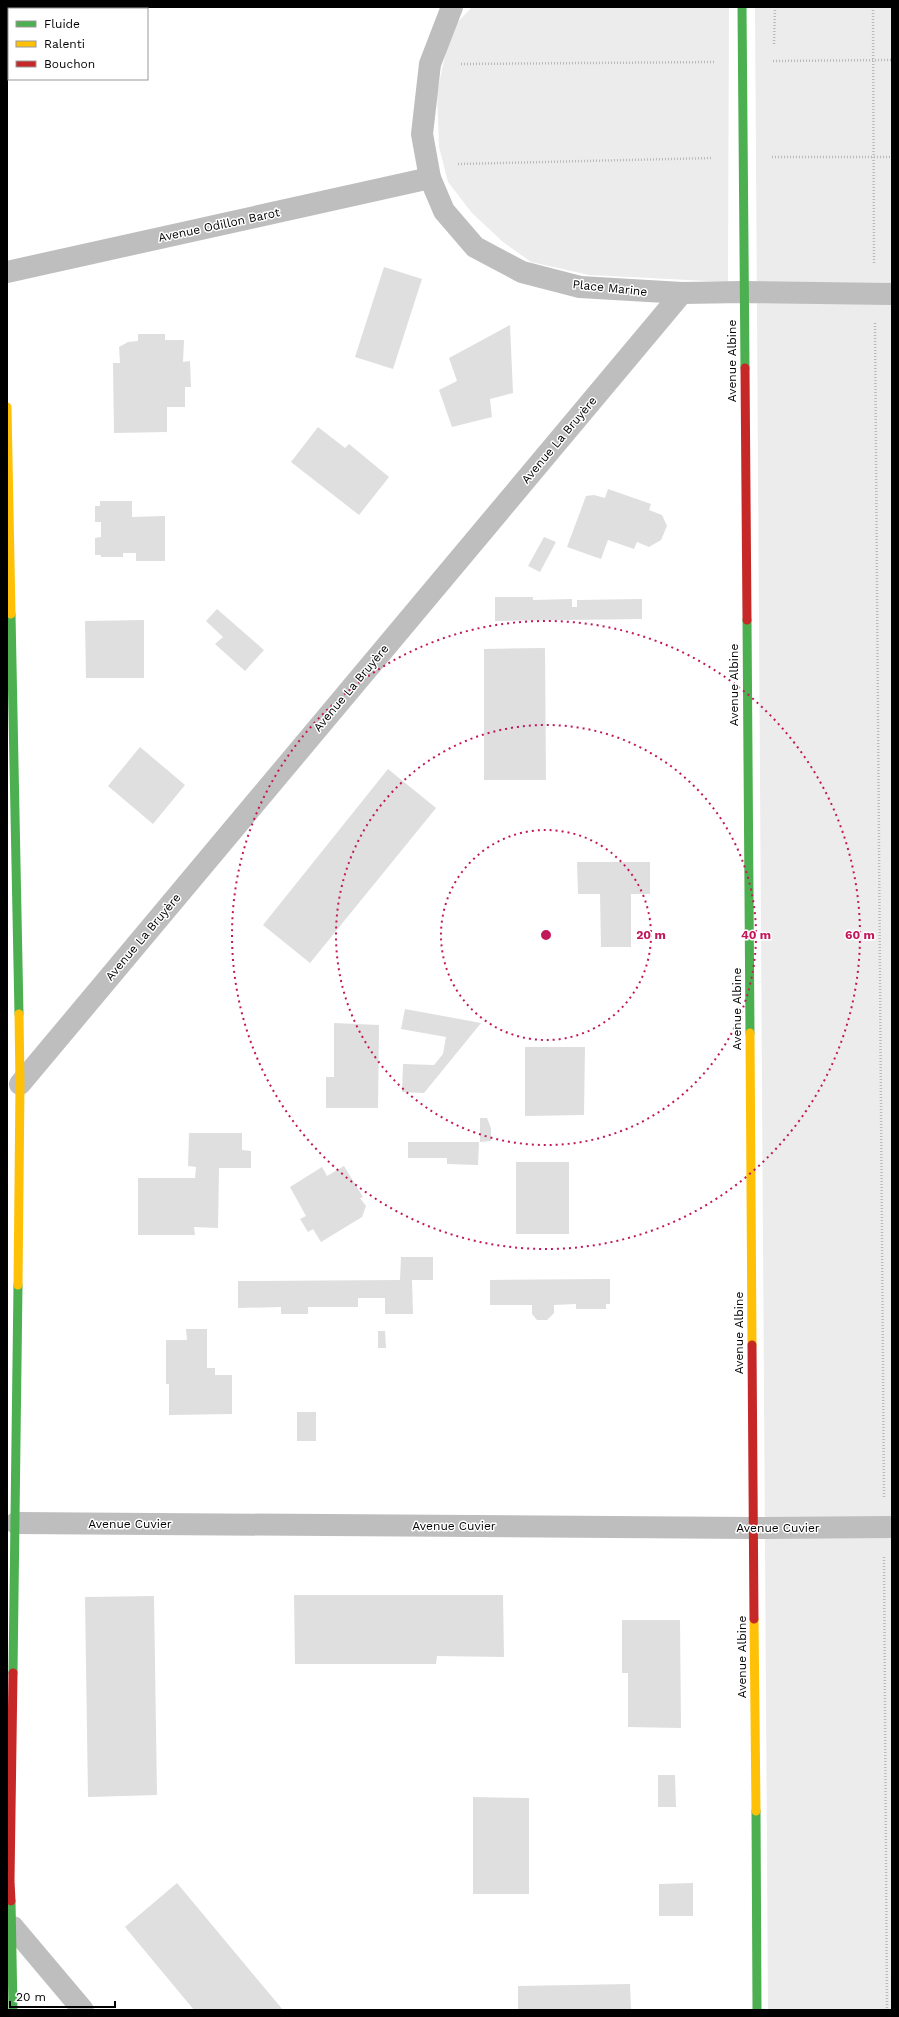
<svg xmlns="http://www.w3.org/2000/svg" width="899" height="2017" font-family="'Work Sans',sans-serif">
	<style>
		.green { fill: #ececec }
		.building { fill: #dfdfdf }
		.lines { fill: none; stroke-linecap: round; stroke-linejoin: round }
		.path { stroke: #b9b9b9; stroke-width: 2.5; stroke-dasharray: 1 2; stroke-linecap: butt }
		.street { stroke: #bebebe; stroke-width: 22 }
		.fast { stroke: #4caf50; stroke-width: 9 }
		.slow { stroke: #ffc107; stroke-width: 9 }
		.jam { stroke: #c62828; stroke-width: 9 }
		.ring { fill: none; stroke: #c2185b; stroke-width: 2; stroke-dasharray: 2 4 }
		.labels { text-anchor: middle; stroke-width: 3; stroke-linejoin: round; paint-order: stroke }
		.street-label { font-size: 12px; fill: #000; stroke: #fff }
		.centre { fill: #c2185b; stroke: #fff; stroke-width: 2 }
		.ring-label { font-size: 12px; text-anchor: middle; font-weight: bold; fill: #c2185b; stroke: #fff; stroke-width: 3; stroke-linejoin: round; paint-order: stroke }
	</style>
	<rect width="100%" height="100%" fill="#fff"/>
	<g class="green">
		<path d="M 472,7 L 729,7 L 728,282 L 589,275 L 531,262 L 503,242 L 472,213 L 448,182 L 439,147 L 437,93 L 447,47 L 455,25 Z"/>
		<path d="M 755,7 L 892,7 L 892,2010 L 768,2010 Z"/>
	</g>
	<g class="building">
		<path d="M 384,267 L 422,279 L 393,369 L 355,357 Z"/>
		<path d="M 510,325 L 513,393 L 490,399 L 492,417 L 452,427 L 439,390 L 457,381 L 449,358 Z"/>
		<path d="M 138,334 L 165,334 L 165,340 L 184,340 L 183,362 L 190,361 L 191,387 L 185,387 L 185,407 L 167,407 L 167,432 L 114,433 L 113,363 L 120,363 L 119,347 L 128,342 L 138,341 Z"/>
		<path d="M 318,427 L 345,448 L 349,444 L 389,477 L 359,515 L 291,462 Z"/>
		<path d="M 608,489 L 651,504 L 649,510 L 662,515 L 667,526 L 661,540 L 649,547 L 637,542 L 634,549 L 608,540 L 601,559 L 567,547 L 586,496 L 594,495 L 605,498 Z"/>
		<path d="M 100,501 L 132,501 L 132,517 L 165,516 L 165,561 L 136,561 L 136,553 L 123,553 L 123,557 L 101,557 L 101,555 L 95,555 L 95,538 L 101,537 L 101,522 L 95,522 L 95,506 L 100,506 Z"/>
		<path d="M 544,537 L 556,542 L 540,572 L 528,566 Z"/>
		<path d="M 495,597 L 533,597 L 533,600 L 572,599 L 572,607 L 577,607 L 577,600 L 642,599 L 642,619 L 495,621 Z"/>
		<path d="M 217,609 L 264,650 L 245,671 L 215,644 L 223,637 L 206,621 Z"/>
		<path d="M 144,620 L 144,678 L 86,678 L 85,621 Z"/>
		<path d="M 545,648 L 546,780 L 484,780 L 484,649 Z"/>
		<path d="M 140,747 L 185,785 L 153,824 L 108,786 Z"/>
		<path d="M 388,769 L 436,808 L 310,963 L 263,925 Z"/>
		<path d="M 577,862 L 650,862 L 650,894 L 631,894 L 631,947 L 601,947 L 600,894 L 578,894 Z"/>
		<path d="M 405,1009 L 481,1023 L 424,1093 L 402,1092 L 403,1064 L 434,1065 L 443,1054 L 446,1037 L 401,1029 Z"/>
		<path d="M 334,1023 L 379,1025 L 378,1108 L 326,1108 L 326,1077 L 334,1077 Z"/>
		<path d="M 525,1047 L 585,1047 L 584,1115 L 525,1116 Z"/>
		<path d="M 480,1118 L 487,1118 L 491,1128 L 491,1141 L 480,1142 Z"/>
		<path d="M 189,1133 L 242,1133 L 242,1150 L 251,1151 L 251,1168 L 219,1168 L 218,1228 L 194,1227 L 195,1235 L 138,1235 L 138,1178 L 195,1178 L 196,1167 L 188,1166 Z"/>
		<path d="M 408,1142 L 479,1142 L 478,1165 L 447,1164 L 447,1158 L 408,1158 Z"/>
		<rect x="516" y="1162" width="53" height="72"/>
		<path d="M 344,1166 L 363,1197 L 360,1198 L 366,1206 L 362,1217 L 321,1242 L 313,1229 L 308,1232 L 300,1219 L 306,1216 L 290,1187 L 322,1167 L 327,1176 Z"/>
		<path d="M 401,1257 L 433,1257 L 433,1280 L 412,1280 L 413,1314 L 385,1314 L 385,1298 L 358,1298 L 358,1307 L 308,1307 L 308,1314 L 281,1314 L 281,1307 L 238,1308 L 238,1281 L 400,1280 Z"/>
		<path d="M 610,1279 L 610,1304 L 606,1304 L 606,1309 L 576,1309 L 576,1304 L 554,1305 L 554,1313 L 547,1320 L 537,1320 L 532,1314 L 532,1305 L 490,1305 L 490,1280 Z"/>
		<path d="M 186,1329 L 207,1329 L 207,1368 L 215,1368 L 215,1375 L 232,1375 L 232,1414 L 169,1415 L 169,1384 L 166,1384 L 166,1340 L 187,1340 Z"/>
		<path d="M 378,1331 L 385,1331 L 386,1348 L 378,1348 Z"/>
		<rect x="297" y="1412" width="19" height="29"/>
		<path d="M 294,1595 L 503,1595 L 504,1657 L 437,1656 L 436,1664 L 295,1664 Z"/>
		<path d="M 154,1596 L 157,1795 L 88,1797 L 85,1597 Z"/>
		<path d="M 622,1620 L 680,1620 L 681,1728 L 628,1727 L 628,1673 L 622,1673 Z"/>
		<path d="M 658,1775 L 675,1775 L 676,1807 L 658,1807 Z"/>
		<path d="M 473,1797 L 529,1798 L 529,1894 L 473,1894 Z"/>
		<path d="M 177,1883 L 283,2010 L 194,2010 L 125,1927 Z"/>
		<path d="M 693,1883 L 693,1916 L 659,1916 L 659,1884 Z"/>
		<path d="M 630,1984 L 631,2010 L 518,2010 L 518,1986 Z"/>
	</g>
	<g class="lines">
		<g class="path">
			<path d="M 873,7 L 874,264"/>
			<path d="M 774,44 L 775,7"/>
			<path d="M 773,61 L 892,60"/>
			<path d="M 461,64 L 714,62"/>
			<path d="M 772,157 L 892,157"/>
			<path d="M 458,164 L 713,158"/>
			<path d="M 875,323 L 884,1498"/>
			<path d="M 884,1557 L 887,2010"/>
		</g>
		<g class="street">
			<path d="M 452,7 L 430,64 L 422,134 L 430,178 L 444,211 L 475,247 L 522,272 L 580,287 L 682,293 L 743,292 L 892,294"/>
			<path d="M 7,272 L 430,178"/>
			<path d="M 20,1084 L 682,293"/>
			<path d="M 16,1523 L 753,1528 L 892,1527"/>
			<path d="M 13,1927 L 83,2010"/>
		</g>
		<g class="fast">
			<path d="M 742,7 L 745,368"/>
			<path d="M 11,614 L 19,1014"/>
			<path d="M 747,620 L 750,1033"/>
			<path d="M 13,1673 L 18,1285"/>
			<path d="M 756,1811 L 757,2010"/>
			<path d="M 11,1901 L 13,2010"/>
		</g>
		<g class="slow">
			<path d="M 7,407 L 11,614"/>
			<path d="M 750,1033 L 752,1345"/>
			<path d="M 18,1285 L 20,1084 L 19,1014"/>
			<path d="M 754,1619 L 756,1811"/>
		</g>
		<g class="jam">
			<path d="M 745,368 L 747,620"/>
			<path d="M 752,1345 L 754,1619"/>
			<path d="M 11,1901 L 10,1881 L 13,1673"/>
		</g>
	</g>
	<g class="ring">
		<circle cx="546" cy="935" r="105"/>
		<circle cx="546" cy="935" r="210"/>
		<circle cx="546" cy="935" r="314"/>
	</g>
	<g class="labels">
		<g class="street-label">
			<text transform="translate(219 225) rotate(-12)" y="4">Avenue Odillon Barot</text>
			<text transform="translate(610 288) rotate(6)" y="4">Place Marine</text>
			<text transform="translate(732 361) rotate(-90)" y="4">Avenue Albine</text>
			<text transform="translate(559 440) rotate(-50)" y="4">Avenue La Bruyère</text>
			<text transform="translate(734 685) rotate(-90)" y="4">Avenue Albine</text>
			<text transform="translate(351 688) rotate(-50)" y="4">Avenue La Bruyère</text>
			<text transform="translate(143 937) rotate(-50)" y="4">Avenue La Bruyère</text>
			<text transform="translate(737 1009) rotate(-90)" y="4">Avenue Albine</text>
			<text transform="translate(739 1333) rotate(-90)" y="4">Avenue Albine</text>
			<text x="130" y="1528">Avenue Cuvier</text>
			<text x="454" y="1530">Avenue Cuvier</text>
			<text x="778" y="1532">Avenue Cuvier</text>
			<text transform="translate(742 1657) rotate(-90)" y="4">Avenue Albine</text>
		</g>
	</g>
	<circle cx="546" cy="935" r="6" class="centre"/>
	<g class="ring-label">
		<text x="651" y="939">20 m</text>
		<text x="756" y="939">40 m</text>
		<text x="860" y="939">60 m</text>
	</g>
	<rect width="899" height="2017" fill="none" stroke="#000000" stroke-width="16"/>
	<rect x="8" y="8" width="140" height="72" fill="#ffffff" stroke="#999999"/>
	<rect x="16" y="21" width="20" height="6" fill="#4caf50" stroke="#999999"/>
	<text x="44" y="28" font-size="12" fill="#000000">Fluide</text>
	<rect x="16" y="41" width="20" height="6" fill="#ffc107" stroke="#999999"/>
	<text x="44" y="48" font-size="12" fill="#000000">Ralenti</text>
	<rect x="16" y="61" width="20" height="6" fill="#c62828" stroke="#999999"/>
	<text x="44" y="68" font-size="12" fill="#000000">Bouchon</text>
	<path d="M10 2001v6h105v-6" fill="none" stroke="#000000" stroke-width="2"/>
	<text x="16" y="2001" font-size="12" fill="#000000" stroke="#ffffff" stroke-width="3" paint-order="stroke">20 m</text>
</svg>
